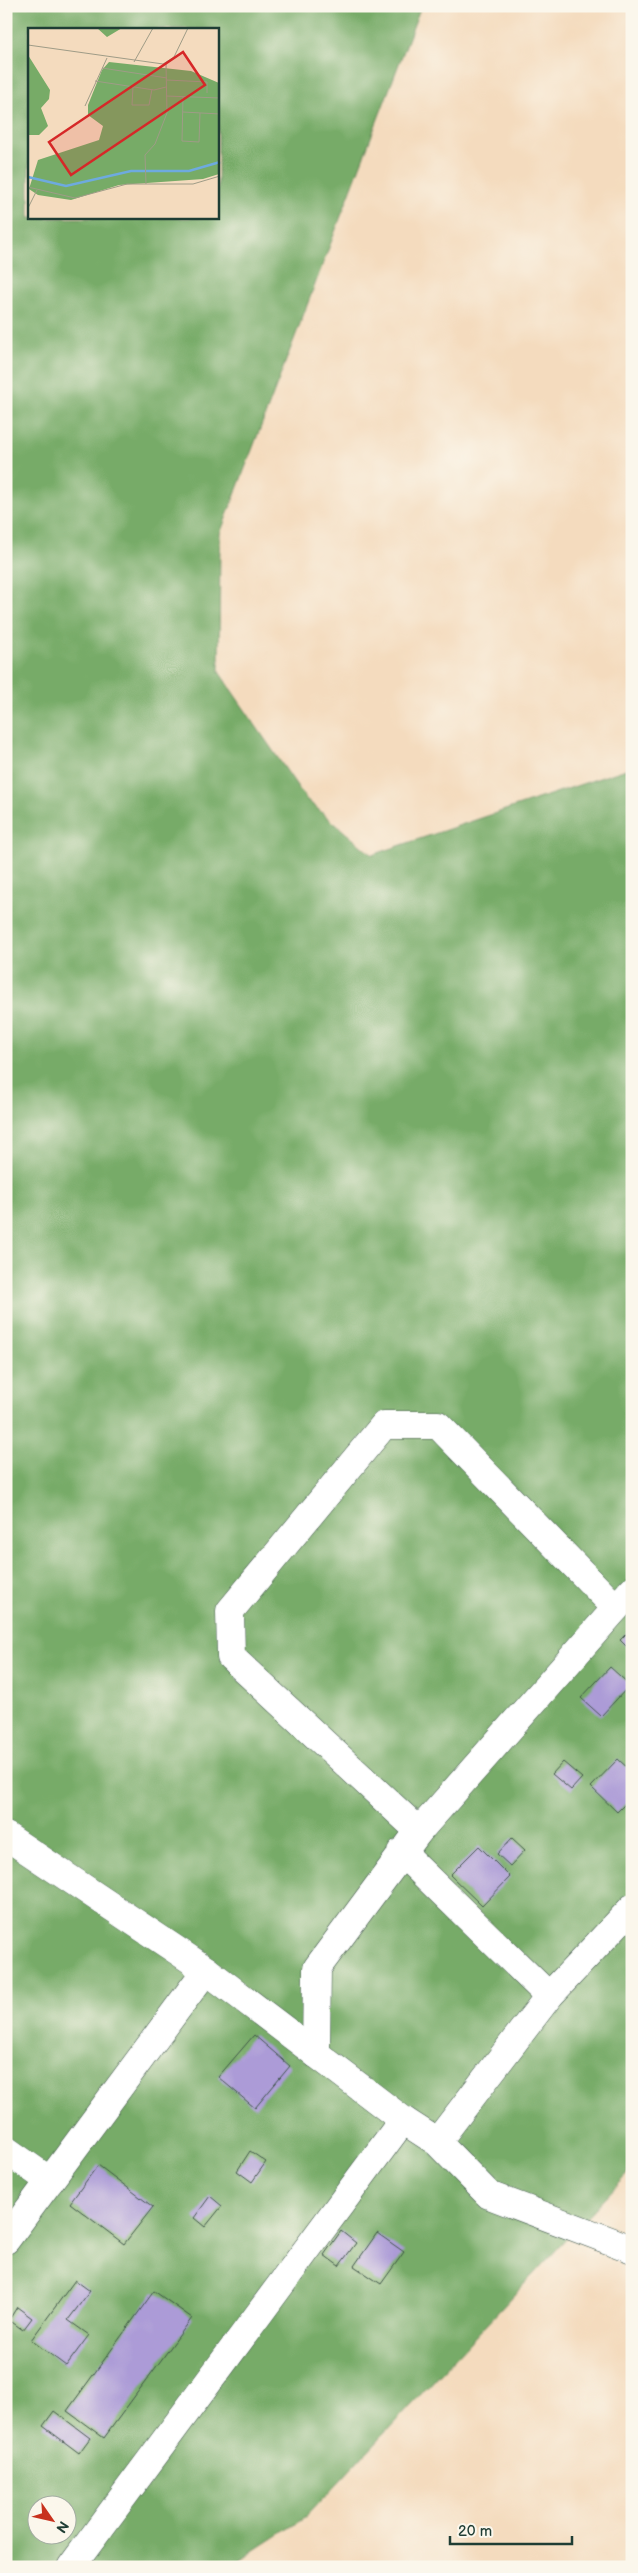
<svg xmlns="http://www.w3.org/2000/svg" width="638" height="2573" font-family="'Balsamiq Sans',sans-serif">
	<style>
		.forest { fill: #77ab67; stroke: #4b744e; fill-rule: evenodd }
		.building { fill: #ac9bd7 }
		.lines { fill: none; stroke-linecap: round; stroke-linejoin: round }
		.minor-casing { stroke: #3f5549; stroke-width: 29 }
		.minor { stroke: #fff; stroke-width: 28 }
		.inset-river { fill: none; stroke: #6eaadf; stroke-width: 2.5 }
		.inset-road { fill: none; stroke: #9f9c87; stroke-width: 1 }
		.view { fill: #d62828; fill-opacity: 0.15; stroke: #d62828; stroke-width: 2.5 }
		.inset-edge { fill: none; stroke: #1f3d34; stroke-width: 2.5 }
	</style>
	<rect width="100%" height="100%" fill="#fbf7ec"/>
	<filter id="ink" filterUnits="userSpaceOnUse"><feTurbulence type="fractalNoise" baseFrequency=".02" numOctaves="2"/><feDisplacementMap in="SourceGraphic" scale="10" xChannelSelector="R" yChannelSelector="G"/><feConvolveMatrix kernelMatrix="1 2 1 2 8 2 1 2 1" color-interpolation-filters="sRGB"/></filter>
	<filter id="wash" filterUnits="userSpaceOnUse"><feTurbulence type="fractalNoise" baseFrequency=".0096" numOctaves="4" result="noise"/><feDisplacementMap in="SourceGraphic" scale="20" xChannelSelector="R" yChannelSelector="G"/><feGaussianBlur stdDeviation="1.12" result="paint"/><feColorMatrix in="noise" values="0 0 0 0 0 0 0 0 0 0 0 0 0 0 0 0 0 1.4 0 .05"/><feComposite in="paint" operator="in"/></filter>
	<g filter="url(#wash)">
		<rect width="100%" height="100%" fill="#f4dbbe"/>
		<path class="forest" d="M 6,6 L 421,6 L 220,534 L 219,672 L 306,799 L 372,855 L 632,767 L 632,2169 L 306,2517 L 229,2567 L 6,2567 ZM 29,29 L 218,29 L 218,218 L 29,218 ZM 38,2506 L 68,2506 L 68,2536 L 38,2536 Z"/>
		<g id="blocks">
			<g class="building">
				<path d="M 632,1628 L 632,1652 L 620,1640 Z"/>
				<path d="M 610,1667 L 630,1685 L 601,1716 L 581,1698 Z"/>
				<path d="M 618,1759 L 632,1772 L 632,1797 L 617,1812 L 591,1787 Z"/>
				<path d="M 563,1762 L 582,1778 L 571,1790 L 552,1774 Z"/>
				<path d="M 512,1838 L 525,1850 L 510,1866 L 497,1854 Z"/>
				<path d="M 479,1846 L 510,1877 L 482,1906 L 450,1875 Z"/>
				<path d="M 254,2035 L 290,2066 L 255,2108 L 218,2077 Z"/>
				<path d="M 250,2151 L 266,2162 L 252,2182 L 237,2171 Z"/>
				<path d="M 98,2165 L 153,2207 L 124,2244 L 70,2203 Z"/>
				<path d="M 210,2196 L 222,2206 L 205,2227 L 194,2218 Z"/>
				<path d="M 341,2231 L 356,2243 L 339,2266 L 324,2255 Z"/>
				<path d="M 377,2233 L 404,2252 L 381,2284 L 354,2266 Z"/>
				<path d="M 75,2280 L 90,2291 L 68,2320 L 89,2335 L 66,2366 L 31,2340 Z"/>
				<path d="M 154,2291 L 192,2318 L 104,2438 L 67,2411 Z"/>
				<path d="M 17,2307 L 32,2318 L 23,2330 L 9,2320 Z"/>
				<path d="M 54,2411 L 90,2438 L 79,2453 L 43,2426 Z"/>
			</g>
		</g>
	</g>
	<g filter="url(#ink)">
		<use href="#blocks" fill-opacity="0" stroke="#3f5549" stroke-width="1"/>
		<g class="lines">
			<defs>
				<g id="minor">
					<path d="M 419,1831 L 231,1657 L 230,1611 L 384,1425 L 438,1425 L 616,1608"/>
					<path d="M 6,1836 L 206,1970 L 403,2120 L 437,2142 L 489,2195 L 632,2249"/>
					<path d="M 401,1852 L 549,1996"/>
					<path d="M 316,2054 L 317,1968 L 419,1831 L 632,1590"/>
					<path d="M 437,2142 L 549,1996 L 632,1908"/>
					<path d="M 6,2150 L 50,2181"/>
					<path d="M 6,2240 L 206,1970"/>
					<path d="M 71,2567 L 403,2120"/>
				</g>
			</defs>
			<use href="#minor" class="minor-casing"/>
			<use href="#minor" class="minor"/>
		</g>
	</g>
	<g transform="translate(28 28)">
		<rect width="191" height="191" fill="#f4dbbe"/>
		<path d="M 69,0 L 94,0 L 79,9 ZM 0,27 L 22,62 L 21,71 L 13,80 L 20,98 L 11,107 L 0,107 ZM 81,34 L 163,43 L 191,55 L 191,146 L 175,151 L 91,157 L 43,172 L 10,167 L 1,161 L 10,132 L 71,112 L 75,98 L 60,87 L 60,77 L 74,42 Z" fill="#77ab67"/>
		<path class="inset-river" d="M 0,149 L 38,158 L 103,143 L 161,143 L 192,134"/>
		<path class="inset-road" d="M 0,17 L 135,36 L 146,29 L 160,0M 106,34 L 125,0M 74,40 L 139,50M 139,52 L 179,54 L 179,65M 67,53 L 126,62 L 138,59M 105,59 L 104,77 L 121,77 L 124,61M 138,68 L 192,70M 155,68 L 154,113 L 171,114 L 172,85M 57,78 L 79,30M 155,84 L 192,86M 118,156 L 117,127 L 127,116 L 139,85 L 138,36M 0,159 L 47,170 L 99,156 L 165,156 L 192,148M 0,180 L 9,162"/>
		<path class="view" d="M 155,24 L 177,57 L 43,147 L 21,114 Z"/>
		<rect width="191" height="191" class="inset-edge"/>
	</g>
	<rect width="638" height="2573" fill="none" stroke="#fbf7ec" stroke-width="25"/>
	<g transform="translate(52 2520) rotate(124)"><circle r="24" fill="#fbf7ec" stroke="#a3ada2"/>
	<path d="M0-4L9 19L0 12L-9 19Z" fill="#c8321e"/>
	<text y="-8" font-size="14" font-weight="bold" text-anchor="middle" fill="#1f3d34">N</text>
	</g>
	<path d="M450 2536v8h122v-8" fill="none" stroke="#1f3d34" stroke-width="2.5"/>
	<text x="458" y="2536" font-size="15" fill="#1f3d34" stroke="#fbf7ec" stroke-width="4" paint-order="stroke">20 m</text>
</svg>
